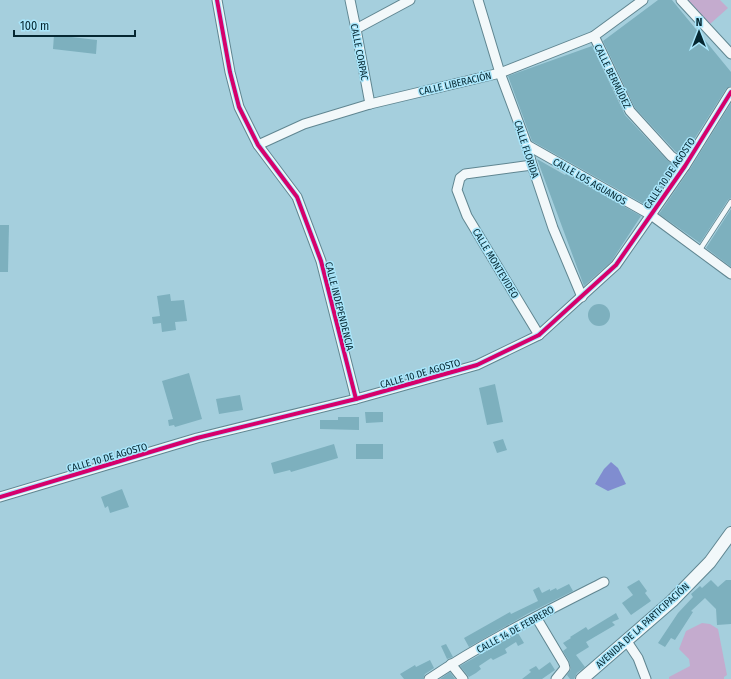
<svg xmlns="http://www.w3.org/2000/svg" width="731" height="679" font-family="'Fira Sans Condensed',sans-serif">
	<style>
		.green { fill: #c4abce }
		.water { fill: #808dd0 }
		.building { fill: #7db0be }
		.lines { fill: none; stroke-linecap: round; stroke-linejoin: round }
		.service-casing { stroke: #608691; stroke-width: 6 }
		.minor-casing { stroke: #608691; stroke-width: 11 }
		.secondary-casing { stroke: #608691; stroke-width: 14 }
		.service { stroke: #f2f8fa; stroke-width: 4.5 }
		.minor { stroke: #f2f8fa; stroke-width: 9 }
		.secondary { stroke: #f2f8fa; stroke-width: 12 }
		.cycleway-casing { stroke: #a9e6fb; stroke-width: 6 }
		.cycleway { stroke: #d6006c; stroke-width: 4 }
		.labels { text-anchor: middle; stroke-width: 3; stroke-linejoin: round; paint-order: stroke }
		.street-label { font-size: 10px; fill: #052731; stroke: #a9e6fb }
	</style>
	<rect width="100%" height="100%" fill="#a5cfdd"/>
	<g class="green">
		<path d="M 685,0 L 720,0 L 728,8 L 710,24 L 690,7 Z"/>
		<path d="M 702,623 L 710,624 L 718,629 L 727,675 L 724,677 L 724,679 L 669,679 L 669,677 L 690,666 L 689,659 L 679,649 L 686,631 Z"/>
	</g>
	<path class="water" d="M 611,462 L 618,468 L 626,484 L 608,491 L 595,484 L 604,469 Z"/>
	<g class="building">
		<path d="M 658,0 L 672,0 L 731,72 L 731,86 L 726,89 L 683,157 L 675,151 L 635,108 L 603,41 Z"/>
		<path d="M 54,35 L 97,40 L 96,54 L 53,49 Z"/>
		<path d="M 592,46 L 625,115 L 667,160 L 677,167 L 649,207 L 532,141 L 508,76 Z"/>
		<path d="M 731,103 L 731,198 L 728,200 L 700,243 L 659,214 L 690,169 Z"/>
		<path d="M 537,159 L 565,175 L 566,174 L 641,216 L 611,262 L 584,286 Z"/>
		<path d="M 731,209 L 731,267 L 706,248 Z"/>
		<path d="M 0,225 L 9,225 L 8,272 L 0,272 Z"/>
		<path d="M 170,294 L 171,301 L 184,300 L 187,321 L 175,322 L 176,330 L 162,332 L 161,323 L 153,324 L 152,317 L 160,316 L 157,296 Z"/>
		<circle cx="599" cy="315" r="11"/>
		<path d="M 189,373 L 202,419 L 175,427 L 174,425 L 169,426 L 168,420 L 173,419 L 162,381 Z"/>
		<path d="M 495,384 L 503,422 L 487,425 L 479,388 Z"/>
		<path d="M 240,395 L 243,410 L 219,414 L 216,399 Z"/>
		<path d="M 365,412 L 383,412 L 383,422 L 366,423 Z"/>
		<path d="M 338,417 L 359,417 L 359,430 L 320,429 L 320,420 L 338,420 Z"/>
		<path d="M 503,439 L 507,450 L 497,453 L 493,442 Z"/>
		<path d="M 334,444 L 338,458 L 291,472 L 290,470 L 274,474 L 271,463 Z"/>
		<rect x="356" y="444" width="27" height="15"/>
		<path d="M 122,489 L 129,507 L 110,513 L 108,506 L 105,508 L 101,497 Z"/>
		<path d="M 639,580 L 647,591 L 645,593 L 651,601 L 631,615 L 622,603 L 633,595 L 627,587 Z"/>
		<path d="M 711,580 L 718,587 L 726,580 L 731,580 L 731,624 L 717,625 L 716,609 L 705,598 L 691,611 L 693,612 L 675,640 L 671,638 L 665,647 L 658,643 L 678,613 L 693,597 L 691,594 L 700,586 L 702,588 Z"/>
		<path d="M 569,584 L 573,591 L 529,613 L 469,647 L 464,638 L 510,612 L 511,614 L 538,601 L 533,590 L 539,587 L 542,593 L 550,589 L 550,591 L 556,588 L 557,590 Z"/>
		<path d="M 616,613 L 619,619 L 612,622 L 615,625 L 586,642 L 589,647 L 576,655 L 585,667 L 577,673 L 574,679 L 570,679 L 567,675 L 571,669 L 569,661 L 563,651 L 567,648 L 563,643 L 571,638 L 570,637 L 586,627 L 588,630 Z"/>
		<path d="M 518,633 L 524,643 L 518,646 L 516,642 L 505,649 L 507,653 L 493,660 L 491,658 L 479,666 L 481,669 L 476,673 L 469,677 L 460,666 Z"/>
		<path d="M 446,644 L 453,657 L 447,659 L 441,646 Z"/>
		<path d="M 430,660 L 434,668 L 425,674 L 423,679 L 404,679 L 400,674 L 415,665 L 416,667 Z"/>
		<path d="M 550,662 L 555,670 L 542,679 L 522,679 L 531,672 L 529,670 L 536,666 L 539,670 Z"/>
		<path d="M 450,672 L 455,679 L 440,679 Z"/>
	</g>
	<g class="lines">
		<defs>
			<path id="service" d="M 699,251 L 731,202"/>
			<g id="minor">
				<path d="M 217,0 L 230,72 L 239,107 L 258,145 L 297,197 L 321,261 L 356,399"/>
				<path d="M 350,0 L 356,29 L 370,104"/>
				<path d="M 478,0 L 500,73 L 527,145 L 532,165 L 553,228 L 582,297"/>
				<path d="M 681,0 L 731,54"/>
				<path d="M 356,29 L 410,0"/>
				<path d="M 594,36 L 630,111 L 671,156 L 685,166"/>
				<path d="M 258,145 L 304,124 L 370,104 L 500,73 L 594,36 L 643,0"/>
				<path d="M 527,145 L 651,215 L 731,274"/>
				<path d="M 532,165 L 465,174 L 460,178 L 457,190 L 467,216 L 539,335"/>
				<path d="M 0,497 L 197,438 L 356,399 L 477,365 L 539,335 L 616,265 L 685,166 L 731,92"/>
				<path d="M 536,617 L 564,664 L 565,668 L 556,679"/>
				<path d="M 626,640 L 638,658 L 646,679"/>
				<path d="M 451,664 L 463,679"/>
				<path d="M 429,679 C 484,642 545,612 604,582"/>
			</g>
			<path id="secondary" d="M 582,679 L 672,601 L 710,562 L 731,533"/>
		</defs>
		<use href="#service" class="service-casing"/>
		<use href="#minor" class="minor-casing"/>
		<use href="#secondary" class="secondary-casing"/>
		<use href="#service" class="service"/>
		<use href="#minor" class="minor"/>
		<use href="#secondary" class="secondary"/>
		<defs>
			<g id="cycleway">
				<path d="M 217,0 L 230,72 L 239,107 L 258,145 L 297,197 L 321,261 L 356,399"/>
				<path d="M 0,497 L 197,438 L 356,399 L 477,365 L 539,335 L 616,265 L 685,166 L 731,92"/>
			</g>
		</defs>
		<use href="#cycleway" class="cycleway-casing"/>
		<use href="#cycleway" class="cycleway"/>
	</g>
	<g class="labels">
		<g class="street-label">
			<text transform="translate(360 52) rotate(79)" y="4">CALLE CORPAC</text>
			<text transform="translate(613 76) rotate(64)" y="4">CALLE BERMÚDEZ</text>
			<text transform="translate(455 83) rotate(-13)" y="4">CALLE LIBERACIÓN</text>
			<text transform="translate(527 149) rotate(72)" y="4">CALLE FLORIDA</text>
			<text transform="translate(669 173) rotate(-56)" y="4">CALLE 10 DE AGOSTO</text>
			<text transform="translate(590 181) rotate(30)" y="4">CALLE LOS AGUANOS</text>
			<text transform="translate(496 263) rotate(59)" y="4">CALLE MONTEVIDEO</text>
			<text transform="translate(340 306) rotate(76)" y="4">CALLE INDEPENDENCIA</text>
			<text transform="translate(420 373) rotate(-16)" y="4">CALLE 10 DE AGOSTO</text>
			<text transform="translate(107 457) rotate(-16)" y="4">CALLE 10 DE AGOSTO</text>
			<text transform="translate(642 625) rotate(-42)" y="4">AVENIDA DE LA PARTICIPACIÓN</text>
			<text transform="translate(515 629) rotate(-29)" y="4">CALLE 14 DE FEBRERO</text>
		</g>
	</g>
	<g transform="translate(699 32)" stroke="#a9e6fb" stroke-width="3" paint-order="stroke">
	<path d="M0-3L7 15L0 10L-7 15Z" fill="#052731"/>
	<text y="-6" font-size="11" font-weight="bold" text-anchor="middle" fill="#052731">N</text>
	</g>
	<path d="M14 30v6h121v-6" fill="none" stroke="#052731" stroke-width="2"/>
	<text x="20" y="30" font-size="12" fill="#052731" stroke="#a9e6fb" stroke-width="3" paint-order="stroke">100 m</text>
</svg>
